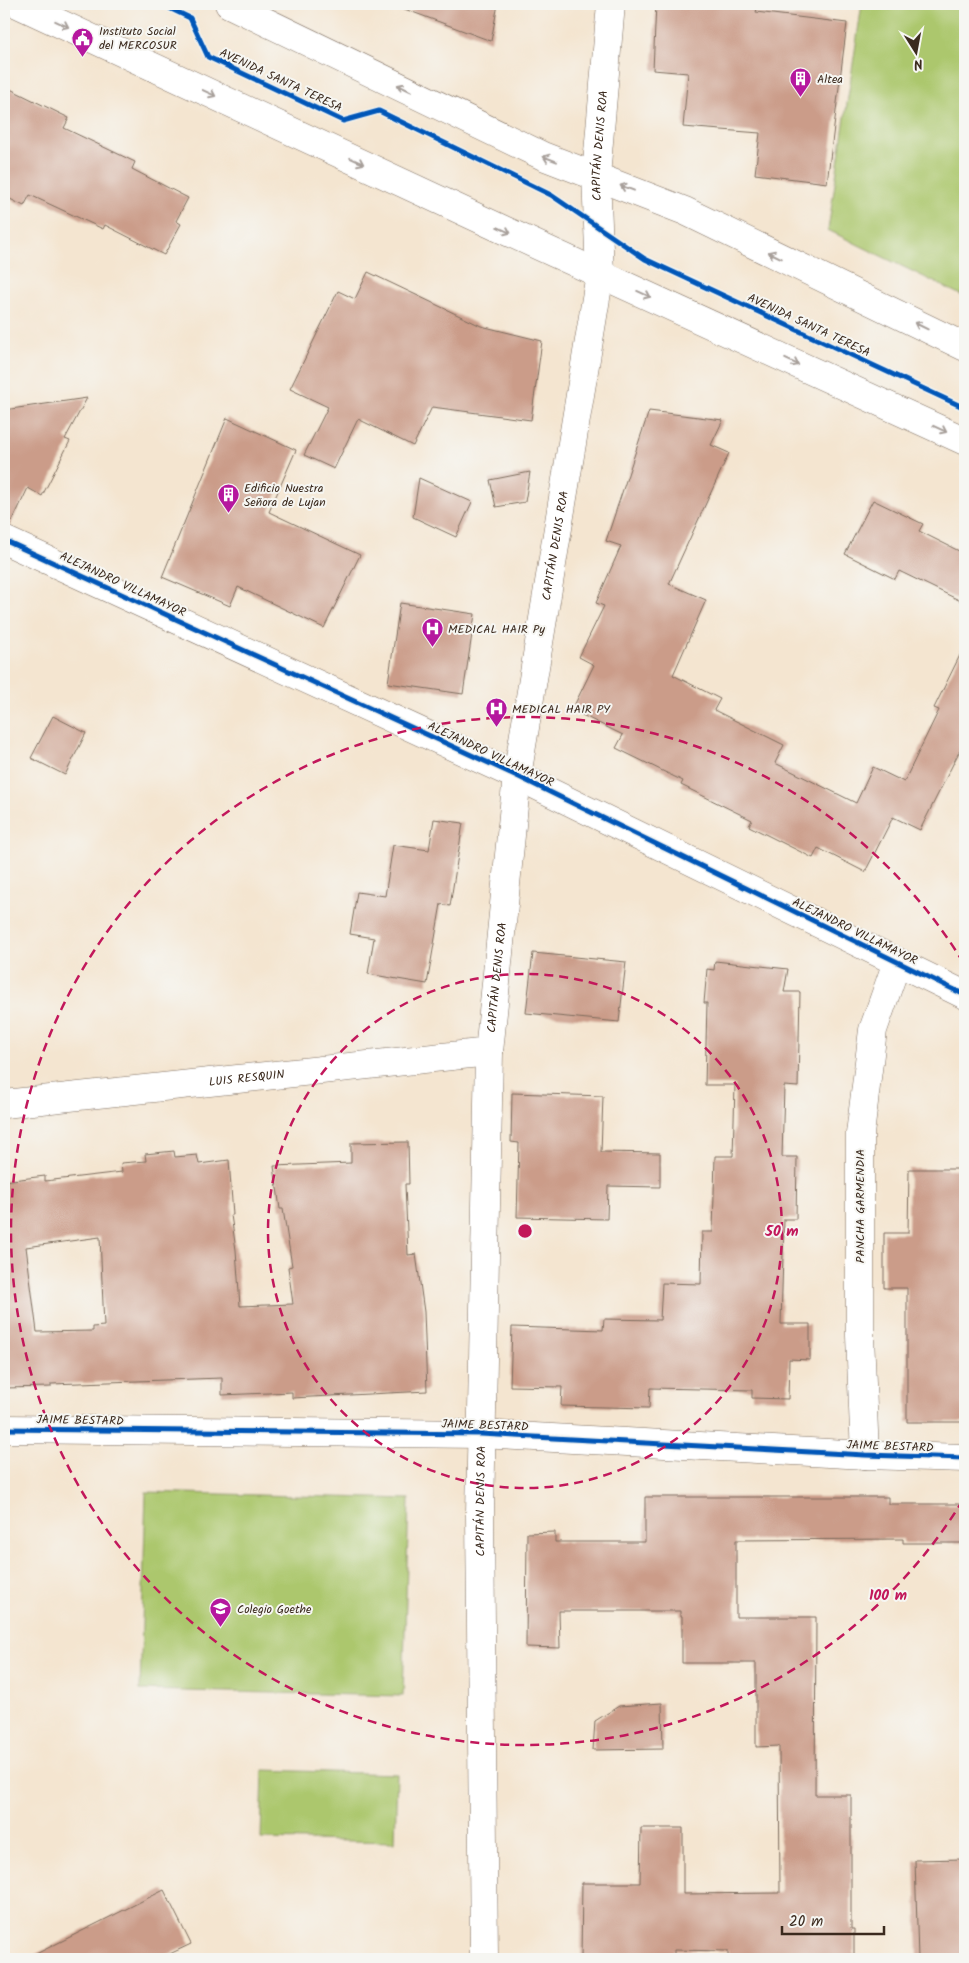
<svg xmlns="http://www.w3.org/2000/svg" width="969" height="1963" font-family="Kalam,sans-serif">
	<style>
		.green { fill: #acc76d; stroke: #747846 }
		.building { fill: #cb9c89; fill-rule: evenodd }
		.lines { fill: none; stroke-linecap: round; stroke-linejoin: round }
		.minor-casing { stroke: #7c6b5c; stroke-width: 29 }
		.secondary-casing { stroke: #7c6b5c; stroke-width: 29 }
		.primary-casing { stroke: #7c6b5c; stroke-width: 29 }
		.minor { stroke: #fff; stroke-width: 28 }
		.secondary { stroke: #fff; stroke-width: 28 }
		.primary { stroke: #fff; stroke-width: 28 }
		.cycleway-casing { stroke: #f6f6f2; stroke-width: 8 }
		.cycleway { stroke: #0057b8; stroke-width: 5 }
		.oneway { stroke: #a79f9a }
		.ring { fill: none; stroke: #c2185b; stroke-width: 2.5; stroke-dasharray: 9 6 }
		.labels { text-anchor: middle; stroke-width: 4; stroke-linejoin: round; paint-order: stroke }
		.poi-label { font-size: 12px; fill: #3b2a1e; stroke: #f6f6f2; text-anchor: start }
		.street-label { font-size: 12px; fill: #3b2a1e; stroke: #f6f6f2 }
		.centre { fill: #c2185b; stroke: #f6f6f2; stroke-width: 2.5 }
		.ring-label { font-size: 15px; text-anchor: middle; font-weight: bold; fill: #c2185b; stroke: #f6f6f2; stroke-width: 4; stroke-linejoin: round; paint-order: stroke }
	</style>
	<rect width="100%" height="100%" fill="#f6f6f2"/>
	<filter id="ink" filterUnits="userSpaceOnUse"><feTurbulence type="fractalNoise" baseFrequency=".02" numOctaves="2"/><feDisplacementMap in="SourceGraphic" scale="10" xChannelSelector="R" yChannelSelector="G"/><feConvolveMatrix kernelMatrix="1 2 1 2 8 2 1 2 1" color-interpolation-filters="sRGB"/></filter>
	<filter id="wash" filterUnits="userSpaceOnUse"><feTurbulence type="fractalNoise" baseFrequency=".0096" numOctaves="4" result="noise"/><feDisplacementMap in="SourceGraphic" scale="20" xChannelSelector="R" yChannelSelector="G"/><feGaussianBlur stdDeviation="1.12" result="paint"/><feColorMatrix in="noise" values="0 0 0 0 0 0 0 0 0 0 0 0 0 0 0 0 0 1.4 0 .05"/><feComposite in="paint" operator="in"/></filter>
	<g filter="url(#wash)">
		<rect width="100%" height="100%" fill="#f4e5d0"/>
		<g class="green">
			<path d="M 862,4 L 965,4 L 965,297 L 828,230 Z"/>
			<path d="M 146,1492 L 409,1499 L 403,1696 L 140,1690 Z"/>
			<path d="M 263,1770 L 397,1774 L 395,1842 L 261,1839 Z"/>
		</g>
		<g id="blocks">
			<g class="building">
				<path d="M 400,4 L 498,4 L 491,41 L 399,7 Z"/>
				<path d="M 656,4 L 719,4 L 757,9 L 756,12 L 847,23 L 827,183 L 755,174 L 760,133 L 683,127 L 688,73 L 653,70 Z"/>
				<path d="M 4,86 L 69,118 L 64,128 L 135,162 L 132,169 L 188,198 L 176,221 L 181,224 L 164,255 L 105,225 L 103,229 L 30,195 L 24,206 L 4,196 Z"/>
				<path d="M 368,272 L 481,326 L 542,341 L 531,420 L 432,407 L 413,446 L 358,419 L 334,469 L 304,455 L 328,407 L 290,389 L 338,291 L 355,299 Z"/>
				<path d="M 87,398 L 65,439 L 70,441 L 42,496 L 28,488 L 10,526 L 4,525 L 4,410 Z"/>
				<path d="M 649,411 L 723,420 L 711,445 L 729,453 L 669,584 L 706,600 L 673,675 L 720,699 L 714,710 L 784,745 L 775,763 L 856,803 L 873,767 L 904,782 L 939,710 L 934,708 L 965,645 L 965,740 L 920,830 L 893,817 L 865,872 L 818,848 L 813,858 L 749,826 L 752,820 L 681,785 L 683,781 L 616,748 L 623,735 L 572,710 L 594,665 L 579,657 L 604,606 L 596,603 L 621,546 L 606,541 Z"/>
				<path d="M 227,418 L 296,450 L 269,512 L 360,555 L 324,628 L 238,587 L 230,606 L 162,577 Z"/>
				<path d="M 530,472 L 525,502 L 496,507 L 490,480 Z"/>
				<path d="M 419,478 L 472,502 L 456,537 L 413,517 Z"/>
				<path d="M 873,500 L 923,524 L 919,531 L 965,554 L 965,603 L 899,571 L 895,579 L 845,554 Z"/>
				<path d="M 400,603 L 475,614 L 463,694 L 388,683 Z"/>
				<path d="M 53,716 L 86,733 L 65,775 L 31,758 Z"/>
				<path d="M 434,819 L 463,823 L 450,906 L 441,904 L 427,984 L 368,974 L 374,938 L 350,934 L 357,892 L 385,896 L 393,845 L 429,850 Z"/>
				<path d="M 533,953 L 626,962 L 619,1022 L 526,1013 Z"/>
				<path d="M 715,961 L 788,969 L 784,992 L 800,992 L 798,1087 L 784,1086 L 782,1157 L 797,1157 L 796,1219 L 784,1219 L 781,1324 L 810,1324 L 810,1360 L 789,1359 L 788,1399 L 752,1398 L 752,1390 L 650,1388 L 649,1408 L 561,1406 L 562,1387 L 510,1386 L 512,1327 L 603,1330 L 604,1319 L 660,1320 L 662,1283 L 701,1284 L 702,1232 L 713,1232 L 715,1156 L 733,1156 L 735,1085 L 705,1085 L 707,1003 L 704,1003 L 707,969 L 714,970 Z"/>
				<path d="M 512,1093 L 603,1096 L 601,1152 L 660,1153 L 660,1187 L 608,1186 L 607,1219 L 517,1217 L 519,1143 L 511,1142 Z"/>
				<path d="M 408,1142 L 409,1184 L 405,1184 L 408,1255 L 416,1254 L 424,1312 L 427,1391 L 292,1398 L 292,1392 L 222,1395 L 222,1378 L 51,1384 L 51,1387 L 4,1388 L 4,1181 L 45,1176 L 45,1181 L 122,1172 L 121,1163 L 146,1161 L 145,1154 L 174,1151 L 175,1157 L 197,1155 L 199,1164 L 229,1160 L 233,1215 L 231,1215 L 236,1250 L 240,1306 L 293,1304 L 288,1267 L 292,1266 L 283,1209 L 280,1209 L 274,1166 L 351,1163 L 351,1143 ZM 100,1237 L 104,1326 L 93,1327 L 93,1331 L 37,1332 L 26,1247 Z"/>
				<path d="M 909,1169 L 965,1169 L 965,1422 L 907,1422 L 907,1288 L 884,1288 L 884,1233 L 908,1233 Z"/>
				<path d="M 645,1497 L 888,1497 L 888,1504 L 965,1504 L 965,1543 L 903,1543 L 903,1539 L 736,1540 L 736,1617 L 816,1617 L 815,1795 L 851,1795 L 851,1929 L 854,1929 L 854,1959 L 728,1959 L 728,1951 L 674,1950 L 674,1959 L 581,1959 L 582,1883 L 640,1883 L 641,1828 L 683,1828 L 683,1894 L 780,1893 L 779,1746 L 756,1747 L 756,1663 L 682,1663 L 682,1616 L 680,1616 L 680,1611 L 559,1611 L 560,1648 L 526,1647 L 527,1533 L 555,1532 L 555,1542 L 645,1542 Z"/>
				<path d="M 662,1703 L 663,1749 L 593,1750 L 595,1721 L 619,1706 Z"/>
				<path d="M 965,1859 L 965,1959 L 918,1959 L 915,1860 Z"/>
				<path d="M 164,1890 L 191,1944 L 159,1959 L 26,1959 Z"/>
			</g>
		</g>
	</g>
	<g filter="url(#ink)">
		<use href="#blocks" fill-opacity="0" stroke="#7c6b5c" stroke-width="1"/>
		<g class="lines">
			<defs>
				<g id="minor">
					<path d="M 4,540 L 517,776 L 965,995"/>
					<path id="s1" d="M 4,1104 L 489,1052"/>
					<path d="M 4,1429 L 481,1434 L 865,1455 L 965,1458"/>
					<path d="M 865,1455 L 860,1336 L 860,1134 L 873,1030 L 897,962"/>
				</g>
				<g id="secondary">
					<path id="s2" d="M 484,1959 L 480,1514 L 489,1052 L 517,776 L 600,274 L 596,176 L 611,4"/>
				</g>
				<g id="primary">
					<path d="M 18,4 L 506,231 L 965,441"/>
					<path d="M 229,4 L 543,156 L 685,211 L 965,347"/>
				</g>
			</defs>
			<use href="#minor" class="minor-casing"/>
			<use href="#secondary" class="secondary-casing"/>
			<use href="#primary" class="primary-casing"/>
			<use href="#minor" class="minor"/>
			<use href="#secondary" class="secondary"/>
			<use href="#primary" class="primary"/>
			<defs>
				<g id="cycleway">
					<path d="M 161,4 L 190,18 L 208,57 L 343,121 L 379,111 L 551,195 L 645,259 L 965,408"/>
					<path d="M 4,540 L 517,776 L 965,995"/>
					<path d="M 4,1429 L 481,1434 L 865,1455 L 965,1458"/>
				</g>
			</defs>
			<use href="#cycleway" class="cycleway-casing"/>
			<use href="#cycleway" class="cycleway"/>
		</g>
		<defs><path id="oneway-shaft" d="M-6 0H5M1.5-3L5.5 0L1.5 3" fill="none" stroke-width="1.6" stroke-linecap="round" stroke-linejoin="round" transform="scale(1.25)"/></defs>
		<g class="oneway">
			<use href="#oneway-shaft" transform="translate(62 24) rotate(25)"/>
			<use href="#oneway-shaft" transform="translate(404 88) rotate(-154)"/>
			<use href="#oneway-shaft" transform="translate(209 93) rotate(25)"/>
			<use href="#oneway-shaft" transform="translate(550 159) rotate(-159)"/>
			<use href="#oneway-shaft" transform="translate(357 161) rotate(25)"/>
			<use href="#oneway-shaft" transform="translate(627 188) rotate(-159)"/>
			<use href="#oneway-shaft" transform="translate(504 230) rotate(24)"/>
			<use href="#oneway-shaft" transform="translate(775 255) rotate(-154)"/>
			<use href="#oneway-shaft" transform="translate(644 294) rotate(24)"/>
			<use href="#oneway-shaft" transform="translate(921 326) rotate(-154)"/>
			<use href="#oneway-shaft" transform="translate(792 362) rotate(25)"/>
			<use href="#oneway-shaft" transform="translate(940 429) rotate(25)"/>
		</g>
	</g>
	<g class="ring">
		<circle cx="525" cy="1231" r="257"/>
		<path d="M963 1500A514 514 0 1 1 963 962"/>
	</g>
	<defs>
		<symbol id="civic-pin" viewBox="-11 -11 22 30"><path d="M0 17L-7.5 6A9.5 9.5 0 1 1 7.5 6Z" fill="#b5179e" stroke="#f6f6f2"/><path d="M-.6-6.5H3V-4.5H.6V-3L4-1V1h2V6H-6V1h2V-1L-.6-3ZM-1.2 2.5V6h2.4V2.5Z" fill="#fff"/></symbol>
		<symbol id="building-pin" viewBox="-11 -11 22 30"><path d="M0 17L-7.5 6A9.5 9.5 0 1 1 7.5 6Z" fill="#b5179e" stroke="#f6f6f2"/><path d="M-4-6H4V6H1V3H-1V6H-4ZM-2.5-4.3h1.7v1.8h-1.7ZM.8-4.3h1.7v1.8H.8ZM-2.5-1h1.7V.8h-1.7ZM.8-1h1.7V.8H.8Z" fill="#fff"/></symbol>
		<symbol id="hospital-pin" viewBox="-11 -11 22 30"><path d="M0 17L-7.5 6A9.5 9.5 0 1 1 7.5 6Z" fill="#b5179e" stroke="#f6f6f2"/><path d="M-5-5h3v3.5h4V-5h3V5h-3V1.5h-4V5h-3Z" fill="#fff"/></symbol>
		<symbol id="school-pin" viewBox="-11 -11 22 30"><path d="M0 17L-7.5 6A9.5 9.5 0 1 1 7.5 6Z" fill="#b5179e" stroke="#f6f6f2"/><path d="M0-5L7-2L0 1L-7-2ZM-4 1L0 2.5L4 1V4Q0 6-4 4Z" fill="#fff"/></symbol>
	</defs>
	<g fill-rule="evenodd">
		<use href="#civic-pin" x="70" y="26" width="25" height="34"/>
		<use href="#building-pin" x="788" y="66" width="25" height="34"/>
		<use href="#building-pin" x="216" y="482" width="25" height="34"/>
		<use href="#hospital-pin" x="420" y="616" width="25" height="34"/>
		<use href="#hospital-pin" x="484" y="696" width="25" height="34"/>
		<use href="#school-pin" x="208" y="1596" width="25" height="34"/>
	</g>
	<g class="labels">
		<g class="poi-label">
			<text x="99" y="35">Instituto Social<tspan x="99" dy="14">del MERCOSUR</tspan></text>
			<text x="817" y="83">Altea</text>
			<text x="244" y="492">Edificio Nuestra<tspan x="244" dy="14">Señora de Lujan</tspan></text>
			<text x="448" y="633">MEDICAL HAIR Py</text>
			<text x="512" y="713">MEDICAL HAIR PY</text>
			<text x="237" y="1613">Colegio Goethe</text>
		</g>
		<g class="street-label">
			<text transform="translate(281 80) rotate(25)" y="4">AVENIDA SANTA TERESA</text>
			<text dy="4" stroke="none"><textPath href="#s2" startOffset="1822">CAPITÁN DENIS ROA</textPath></text>
			<text transform="translate(809 325) rotate(25)" y="4">AVENIDA SANTA TERESA</text>
			<text dy="4" stroke="none"><textPath href="#s2" startOffset="1418">CAPITÁN DENIS ROA</textPath></text>
			<text transform="translate(123 584) rotate(25)" y="4">ALEJANDRO VILLAMAYOR</text>
			<text transform="translate(491 754) rotate(25)" y="4">ALEJANDRO VILLAMAYOR</text>
			<text transform="translate(855 931) rotate(26)" y="4">ALEJANDRO VILLAMAYOR</text>
			<text dy="4" stroke="none"><textPath href="#s2" startOffset="982">CAPITÁN DENIS ROA</textPath></text>
			<text dy="4" stroke="none"><textPath href="#s1" startOffset="244">LUIS RESQUIN</textPath></text>
			<text transform="translate(860 1206) rotate(-90)" y="4">PANCHA GARMENDIA</text>
			<text transform="translate(80 1420) rotate(1)" y="4">JAIME BESTARD</text>
			<text transform="translate(485 1425) rotate(2)" y="4">JAIME BESTARD</text>
			<text transform="translate(890 1446) rotate(2)" y="4">JAIME BESTARD</text>
			<text dy="4" stroke="none"><textPath href="#s2" startOffset="458">CAPITÁN DENIS ROA</textPath></text>
		</g>
	</g>
	<circle cx="525" cy="1231" r="8" class="centre"/>
	<g class="ring-label">
		<text x="782" y="1236">50 m</text>
		<text x="888" y="1600">100 m</text>
	</g>
	<rect width="969" height="1963" fill="none" stroke="#f6f6f2" stroke-width="20"/>
	<g transform="translate(916 52) rotate(169)" stroke="#f6f6f2" stroke-width="4" paint-order="stroke">
	<path d="M0-4L9 19L0 12L-9 19Z" fill="#3b2a1e"/>
	<text y="-8" font-size="14" font-weight="bold" text-anchor="middle" fill="#3b2a1e">N</text>
	</g>
	<path d="M782 1926v8h102v-8" fill="none" stroke="#3b2a1e" stroke-width="2.5"/>
	<text x="789" y="1926" font-size="15" fill="#3b2a1e" stroke="#f6f6f2" stroke-width="4" paint-order="stroke">20 m</text>
</svg>
